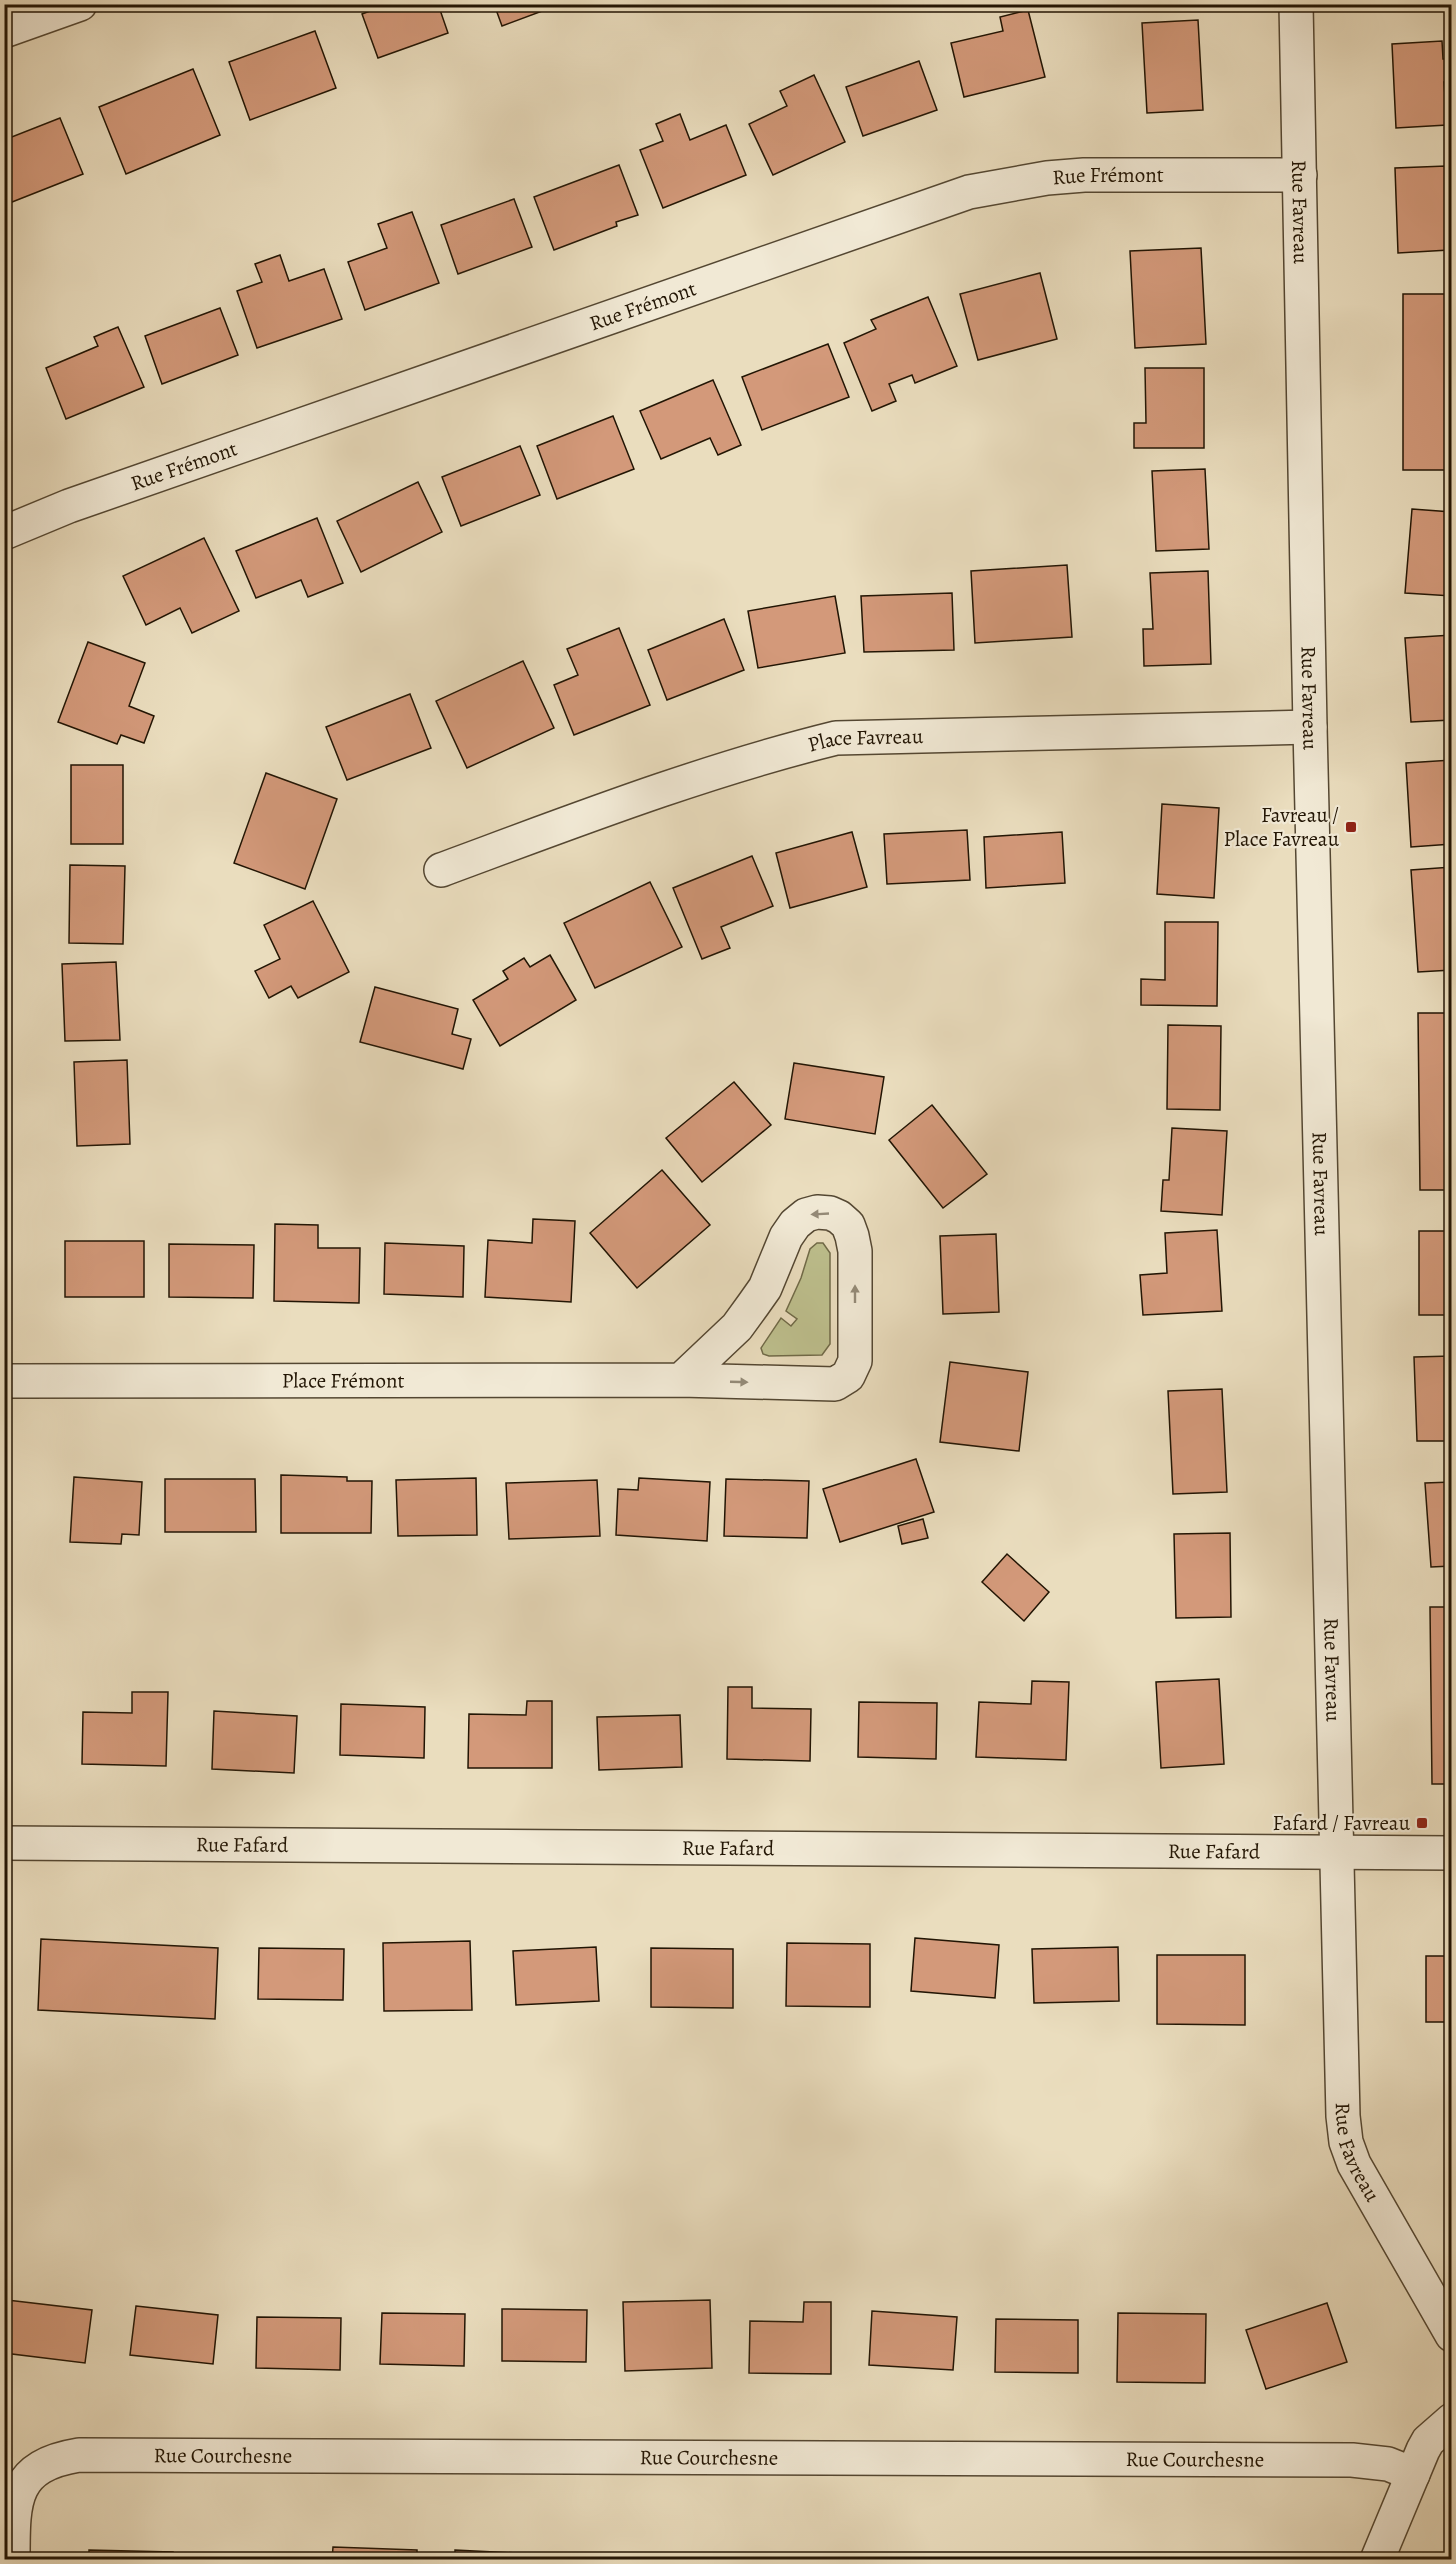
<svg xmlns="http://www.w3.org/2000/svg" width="1456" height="2564" font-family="Alegreya,serif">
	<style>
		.green { fill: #bdbf8d; stroke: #706a48; stroke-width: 1.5 }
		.building { fill: #d3997a; stroke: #221504; stroke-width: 1.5 }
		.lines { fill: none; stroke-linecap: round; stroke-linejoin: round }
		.minor-casing { stroke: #544732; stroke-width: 36 }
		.tertiary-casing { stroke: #544732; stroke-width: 36 }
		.minor { stroke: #f1e9d5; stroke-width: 33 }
		.tertiary { stroke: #f1e9d5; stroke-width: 33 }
		.oneway { fill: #948a77 }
		.poi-dot { fill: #8f2418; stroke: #f1e9d5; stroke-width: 2 }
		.labels { text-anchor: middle; stroke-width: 4.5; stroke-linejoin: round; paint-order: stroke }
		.street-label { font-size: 21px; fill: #221504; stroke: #f1e9d5 }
		.poi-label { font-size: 21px; fill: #221504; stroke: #f1e9d5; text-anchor: end }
	</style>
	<rect width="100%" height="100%" fill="#eaddbe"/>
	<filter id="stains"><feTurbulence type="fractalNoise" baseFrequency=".00333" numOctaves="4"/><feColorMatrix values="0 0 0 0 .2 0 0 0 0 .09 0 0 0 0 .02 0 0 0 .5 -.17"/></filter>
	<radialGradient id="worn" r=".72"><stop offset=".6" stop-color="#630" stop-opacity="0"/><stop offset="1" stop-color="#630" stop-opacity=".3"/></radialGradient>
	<path class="green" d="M 817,1243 L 823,1243 L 830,1253 L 830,1344 L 822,1355 L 769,1356 L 763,1354 L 761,1348 L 781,1318 L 791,1326 L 797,1319 L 786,1311 L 801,1278 L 810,1249 Z"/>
	<g class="building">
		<path d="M 389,4 L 438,4 L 448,33 L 378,58 L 362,14 Z"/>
		<path d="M 494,4 L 561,4 L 502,26 Z"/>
		<path d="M 1028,10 L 1045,77 L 964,97 L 951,43 L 1003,31 L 1000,17 Z"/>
		<path d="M 1198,20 L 1203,110 L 1147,113 L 1142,23 Z"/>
		<path d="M 315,31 L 336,88 L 250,120 L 229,62 Z"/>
		<path d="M 1442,41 L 1443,59 L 1452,59 L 1452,82 L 1444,82 L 1447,125 L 1396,128 L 1392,44 Z"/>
		<path d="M 919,61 L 937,110 L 863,136 L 846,87 Z"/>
		<path d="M 193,69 L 220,135 L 126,174 L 99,107 Z"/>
		<path d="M 814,75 L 845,142 L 773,175 L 749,124 L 787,106 L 780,91 Z"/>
		<path d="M 680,114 L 690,140 L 726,125 L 746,175 L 663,208 L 640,150 L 663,141 L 656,124 Z"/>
		<path d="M 60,118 L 83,174 L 7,204 L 4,198 L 4,140 Z"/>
		<path d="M 619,165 L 638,215 L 616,222 L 617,226 L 554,250 L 534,197 Z"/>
		<path d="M 1446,166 L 1449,250 L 1398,253 L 1395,168 Z"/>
		<path d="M 514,199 L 532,247 L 458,274 L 441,225 Z"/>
		<path d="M 412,212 L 439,283 L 365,310 L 348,262 L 387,248 L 378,224 Z"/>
		<path d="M 1201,248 L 1206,344 L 1135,348 L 1130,251 Z"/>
		<path d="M 280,255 L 289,281 L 324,269 L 342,319 L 257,348 L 237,291 L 262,282 L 255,264 Z"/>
		<path d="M 1040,273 L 1057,339 L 978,360 L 960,294 Z"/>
		<rect x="1403" y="294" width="49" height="176"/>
		<path d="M 928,297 L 957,366 L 915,383 L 912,375 L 889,384 L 896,401 L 872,411 L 844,343 L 876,329 L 871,320 Z"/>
		<path d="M 220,308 L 238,355 L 162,384 L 145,336 Z"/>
		<path d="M 118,327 L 144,387 L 66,419 L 46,368 L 98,346 L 94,337 Z"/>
		<path d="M 828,344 L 849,397 L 762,430 L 742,377 Z"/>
		<path d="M 1145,368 L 1204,368 L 1204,448 L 1134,448 L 1134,423 L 1146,423 Z"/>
		<path d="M 713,380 L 741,445 L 718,455 L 710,438 L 661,459 L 640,411 Z"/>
		<path d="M 613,416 L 634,469 L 557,499 L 537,446 Z"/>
		<path d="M 520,446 L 540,495 L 461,526 L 442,477 Z"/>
		<path d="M 1205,469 L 1209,549 L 1156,551 L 1152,471 Z"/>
		<path d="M 418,482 L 442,532 L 361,572 L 337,521 Z"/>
		<path d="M 1412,509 L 1452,512 L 1452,596 L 1405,593 Z"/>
		<path d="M 317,518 L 343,583 L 308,597 L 301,580 L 256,598 L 236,551 Z"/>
		<path d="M 204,538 L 239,611 L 192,633 L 180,608 L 146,625 L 123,576 Z"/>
		<path d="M 1067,565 L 1072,637 L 975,643 L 971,571 Z"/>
		<path d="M 1208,571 L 1211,664 L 1144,666 L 1143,629 L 1153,629 L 1150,573 Z"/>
		<path d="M 952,593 L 954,650 L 864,652 L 861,596 Z"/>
		<path d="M 835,596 L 845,653 L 758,668 L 748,611 Z"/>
		<path d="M 724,619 L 744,670 L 667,700 L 648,650 Z"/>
		<path d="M 619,628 L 650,705 L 574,735 L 554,685 L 578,675 L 567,649 Z"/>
		<path d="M 1452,635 L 1452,720 L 1411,722 L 1405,638 Z"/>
		<path d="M 88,642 L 145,663 L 129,706 L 154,716 L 144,743 L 121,735 L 117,744 L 58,722 Z"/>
		<path d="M 523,661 L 554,728 L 467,768 L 436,701 Z"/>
		<path d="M 410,694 L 431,748 L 347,780 L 326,727 Z"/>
		<path d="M 1452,760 L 1452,844 L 1411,847 L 1406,763 Z"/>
		<rect x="71" y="765" width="52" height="79"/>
		<path d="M 266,773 L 337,799 L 305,889 L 234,863 Z"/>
		<path d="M 1162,804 L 1219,808 L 1214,898 L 1157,894 Z"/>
		<path d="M 967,830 L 970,880 L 887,884 L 884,834 Z"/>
		<path d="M 852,832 L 867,887 L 790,908 L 776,853 Z"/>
		<path d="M 1062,832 L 1065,883 L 986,888 L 984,837 Z"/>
		<path d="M 752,856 L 773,906 L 721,927 L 730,948 L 702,959 L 673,888 Z"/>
		<path d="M 70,865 L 125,866 L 123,944 L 69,943 Z"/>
		<path d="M 1452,867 L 1452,970 L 1418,972 L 1411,870 Z"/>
		<path d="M 650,882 L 682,947 L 595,988 L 564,923 Z"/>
		<path d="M 313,901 L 349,972 L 298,998 L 291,986 L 269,998 L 255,971 L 280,959 L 264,925 Z"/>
		<path d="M 1165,922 L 1218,922 L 1217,1006 L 1141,1005 L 1141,979 L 1165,980 Z"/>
		<path d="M 550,955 L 576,1000 L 500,1046 L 473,1000 L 508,979 L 503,971 L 524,958 L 530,967 Z"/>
		<path d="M 116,962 L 120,1040 L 65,1041 L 62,964 Z"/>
		<path d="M 375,987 L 458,1009 L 452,1034 L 471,1039 L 463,1069 L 360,1042 Z"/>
		<path d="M 1418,1013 L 1452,1013 L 1452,1190 L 1420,1190 Z"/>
		<path d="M 1168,1025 L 1221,1026 L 1220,1110 L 1167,1109 Z"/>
		<path d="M 127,1060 L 130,1144 L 77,1146 L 74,1062 Z"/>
		<path d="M 794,1063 L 884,1077 L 875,1134 L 785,1119 Z"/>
		<path d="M 734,1082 L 771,1125 L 702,1182 L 666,1138 Z"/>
		<path d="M 932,1105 L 987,1174 L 943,1208 L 889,1140 Z"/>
		<path d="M 1172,1128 L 1227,1131 L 1222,1215 L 1161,1211 L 1163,1180 L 1169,1180 Z"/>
		<path d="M 662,1170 L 710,1225 L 637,1288 L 590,1233 Z"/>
		<path d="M 533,1219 L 575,1221 L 571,1302 L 485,1297 L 488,1240 L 532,1243 Z"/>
		<path d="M 275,1224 L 318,1225 L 318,1248 L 360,1248 L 359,1303 L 274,1301 Z"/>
		<path d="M 1217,1230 L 1222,1311 L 1143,1315 L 1140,1275 L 1167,1273 L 1165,1233 Z"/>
		<rect x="1419" y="1231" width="33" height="84"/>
		<path d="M 996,1234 L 999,1312 L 943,1314 L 940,1236 Z"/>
		<rect x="65" y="1241" width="79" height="56"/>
		<path d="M 385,1243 L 464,1246 L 463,1297 L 384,1294 Z"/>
		<path d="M 169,1244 L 254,1245 L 253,1298 L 169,1297 Z"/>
		<path d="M 1452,1356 L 1452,1441 L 1417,1441 L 1414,1357 Z"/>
		<path d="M 950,1362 L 1028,1372 L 1019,1451 L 940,1442 Z"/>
		<path d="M 1222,1389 L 1227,1492 L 1173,1494 L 1168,1391 Z"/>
		<path d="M 916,1459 L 934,1512 L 840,1542 L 823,1489 Z"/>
		<path d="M 281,1475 L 347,1477 L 347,1481 L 372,1481 L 371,1533 L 281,1533 Z"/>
		<path d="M 74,1477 L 142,1482 L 139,1535 L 122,1534 L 121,1544 L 70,1542 Z"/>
		<path d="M 476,1478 L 477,1535 L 398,1536 L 396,1480 Z"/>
		<path d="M 639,1478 L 710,1482 L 707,1541 L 616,1535 L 618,1489 L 638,1490 Z"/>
		<path d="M 165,1479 L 255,1479 L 256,1532 L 165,1532 Z"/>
		<path d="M 726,1479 L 809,1481 L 807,1538 L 724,1536 Z"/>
		<path d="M 597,1480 L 600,1536 L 509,1539 L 506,1483 Z"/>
		<path d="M 1452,1482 L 1452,1566 L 1431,1567 L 1425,1483 Z"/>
		<path d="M 923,1519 L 928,1538 L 902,1544 L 898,1526 Z"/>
		<path d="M 1230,1533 L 1231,1617 L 1176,1618 L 1174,1534 Z"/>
		<path d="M 1007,1554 L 1049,1592 L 1024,1621 L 982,1582 Z"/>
		<path d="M 1430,1607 L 1452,1607 L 1452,1784 L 1432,1784 Z"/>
		<path d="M 1219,1679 L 1224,1764 L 1161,1768 L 1156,1682 Z"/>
		<path d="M 1032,1681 L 1069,1682 L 1066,1760 L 976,1757 L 979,1702 L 1031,1704 Z"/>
		<path d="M 728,1687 L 752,1687 L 752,1708 L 811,1709 L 810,1761 L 727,1759 Z"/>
		<path d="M 132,1692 L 168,1692 L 166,1766 L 82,1764 L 83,1712 L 132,1713 Z"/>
		<path d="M 527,1701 L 552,1701 L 552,1768 L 468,1768 L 469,1714 L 526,1715 Z"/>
		<path d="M 859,1702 L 937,1703 L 936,1759 L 858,1757 Z"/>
		<path d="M 341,1704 L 425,1707 L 424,1758 L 340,1755 Z"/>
		<path d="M 214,1711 L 297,1716 L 294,1773 L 212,1769 Z"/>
		<path d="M 680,1715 L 682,1767 L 599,1770 L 597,1717 Z"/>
		<path d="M 915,1938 L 999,1945 L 995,1998 L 911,1991 Z"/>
		<path d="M 41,1939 L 218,1948 L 215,2019 L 38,2010 Z"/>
		<path d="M 470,1941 L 472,2010 L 384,2011 L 383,1943 Z"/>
		<path d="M 787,1943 L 870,1944 L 870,2007 L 786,2006 Z"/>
		<path d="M 596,1947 L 599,2001 L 516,2005 L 513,1951 Z"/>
		<path d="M 1118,1947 L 1119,2001 L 1034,2003 L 1032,1949 Z"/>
		<path d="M 259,1948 L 344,1949 L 343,2000 L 258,1999 Z"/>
		<path d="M 651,1948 L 733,1949 L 733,2008 L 651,2007 Z"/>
		<path d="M 1157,1955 L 1245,1955 L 1245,2025 L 1157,2024 Z"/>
		<rect x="1426" y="1956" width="26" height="66"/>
		<path d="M 7,2300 L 92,2310 L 85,2363 L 4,2353 Z"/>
		<path d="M 710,2300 L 712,2368 L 625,2371 L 623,2302 Z"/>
		<path d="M 804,2302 L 831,2302 L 831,2374 L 749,2373 L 750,2321 L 803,2322 Z"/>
		<path d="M 1327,2303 L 1347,2362 L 1266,2389 L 1246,2330 Z"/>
		<path d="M 136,2306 L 218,2315 L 213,2364 L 130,2355 Z"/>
		<path d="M 502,2309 L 587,2310 L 586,2362 L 502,2361 Z"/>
		<path d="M 872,2311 L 957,2317 L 953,2370 L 869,2365 Z"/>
		<path d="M 382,2313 L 465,2314 L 464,2366 L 380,2364 Z"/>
		<path d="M 1118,2313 L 1206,2314 L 1205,2383 L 1117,2382 Z"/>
		<path d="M 257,2317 L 341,2318 L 340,2370 L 256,2368 Z"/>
		<path d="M 996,2319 L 1078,2320 L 1078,2373 L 995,2372 Z"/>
		<path d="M 333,2547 L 417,2550 L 417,2560 L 332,2560 Z"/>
		<path d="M 89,2550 L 173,2552 L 173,2560 L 89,2560 Z"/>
		<path d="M 455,2550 L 537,2554 L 537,2560 L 455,2560 Z"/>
		<rect x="209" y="2553" width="85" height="7"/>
		<rect x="701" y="2553" width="83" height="7"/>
		<path d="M 1265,2554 L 1265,2560 L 1181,2560 L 1181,2555 Z"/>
		<rect x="575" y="2557" width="88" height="3"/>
	</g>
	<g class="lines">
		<defs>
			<g id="minor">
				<path id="s1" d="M 1296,4 L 1310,727 L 1343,2116 L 1346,2142 L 1354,2164 L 1452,2335"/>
				<path id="s2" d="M 4,533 L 69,506 L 969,192 L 1047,178 L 1084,175 L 1300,175"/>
				<path id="s3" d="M 441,870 C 571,822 702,771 836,738 L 1310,727"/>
				<path id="s4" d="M 4,1381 L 681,1380 L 835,1384 L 848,1376 L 855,1361 L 855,1251 L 852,1236 L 848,1225 L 839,1217 L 830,1213 L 817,1212 L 806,1215 L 795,1224 L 786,1237 L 765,1288 L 753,1305 L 737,1327 L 681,1380"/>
				<path id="s5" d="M 4,1843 L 1452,1853"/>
				<path id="s6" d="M 13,2560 C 13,2500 12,2466 79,2455 L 1352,2460 L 1388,2464 L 1413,2474"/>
				<path d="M 1377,2560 L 1423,2450 L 1428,2441 L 1452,2420"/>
			</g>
			<path id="tertiary" d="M 4,31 L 80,4"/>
		</defs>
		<use href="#minor" class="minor-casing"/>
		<use href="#tertiary" class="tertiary-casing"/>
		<use href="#minor" class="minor"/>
		<use href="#tertiary" class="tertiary"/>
	</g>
	<defs><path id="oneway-solid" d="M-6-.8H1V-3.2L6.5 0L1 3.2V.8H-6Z" transform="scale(1.5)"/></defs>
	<g class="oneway">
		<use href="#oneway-solid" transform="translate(820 1214) rotate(177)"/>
		<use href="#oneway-solid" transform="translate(855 1294) rotate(-90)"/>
		<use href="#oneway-solid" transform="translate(739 1382) rotate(2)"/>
	</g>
	<g class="poi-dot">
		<rect x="1345" y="821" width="12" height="12" rx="3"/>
		<rect x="1416" y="1817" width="12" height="12" rx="3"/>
	</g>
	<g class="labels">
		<g class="street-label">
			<text dy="7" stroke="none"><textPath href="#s2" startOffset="1164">Rue Frémont</textPath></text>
			<text dy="7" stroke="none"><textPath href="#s1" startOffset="208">Rue Favreau</textPath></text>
			<text dy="7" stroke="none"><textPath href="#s2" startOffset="678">Rue Frémont</textPath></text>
			<text dy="7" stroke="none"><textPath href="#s2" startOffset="192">Rue Frémont</textPath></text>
			<text dy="7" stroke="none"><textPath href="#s1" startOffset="694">Rue Favreau</textPath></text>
			<text dy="7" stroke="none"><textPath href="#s3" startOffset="446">Place Favreau</textPath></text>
			<text dy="7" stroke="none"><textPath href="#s1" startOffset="1180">Rue Favreau</textPath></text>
			<text dy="7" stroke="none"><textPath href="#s4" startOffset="339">Place Frémont</textPath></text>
			<text dy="7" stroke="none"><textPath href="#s1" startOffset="1666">Rue Favreau</textPath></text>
			<text dy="7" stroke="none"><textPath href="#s5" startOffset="238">Rue Fafard</textPath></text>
			<text dy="7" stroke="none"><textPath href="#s5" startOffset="724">Rue Fafard</textPath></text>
			<text dy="7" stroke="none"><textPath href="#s5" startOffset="1210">Rue Fafard</textPath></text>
			<text dy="7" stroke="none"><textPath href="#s1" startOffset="2151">Rue Favreau</textPath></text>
			<text dy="7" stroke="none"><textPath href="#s6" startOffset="286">Rue Courchesne</textPath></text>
			<text dy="7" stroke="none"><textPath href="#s6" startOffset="772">Rue Courchesne</textPath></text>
			<text dy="7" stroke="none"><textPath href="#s6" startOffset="1258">Rue Courchesne</textPath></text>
		</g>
		<g class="poi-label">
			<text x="1339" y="822">Favreau /<tspan x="1339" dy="24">Place Favreau</tspan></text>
			<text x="1410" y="1830">Fafard / Favreau</text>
		</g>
	</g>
	<rect width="1456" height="2564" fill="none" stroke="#eaddbe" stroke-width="24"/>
	<rect x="6" y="6" width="1444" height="2552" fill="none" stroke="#221504" stroke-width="3"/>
	<rect x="12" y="12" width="1432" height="2540" fill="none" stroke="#221504" stroke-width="1.5"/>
	<rect width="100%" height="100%" filter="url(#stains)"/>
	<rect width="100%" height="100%" fill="url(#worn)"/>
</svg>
